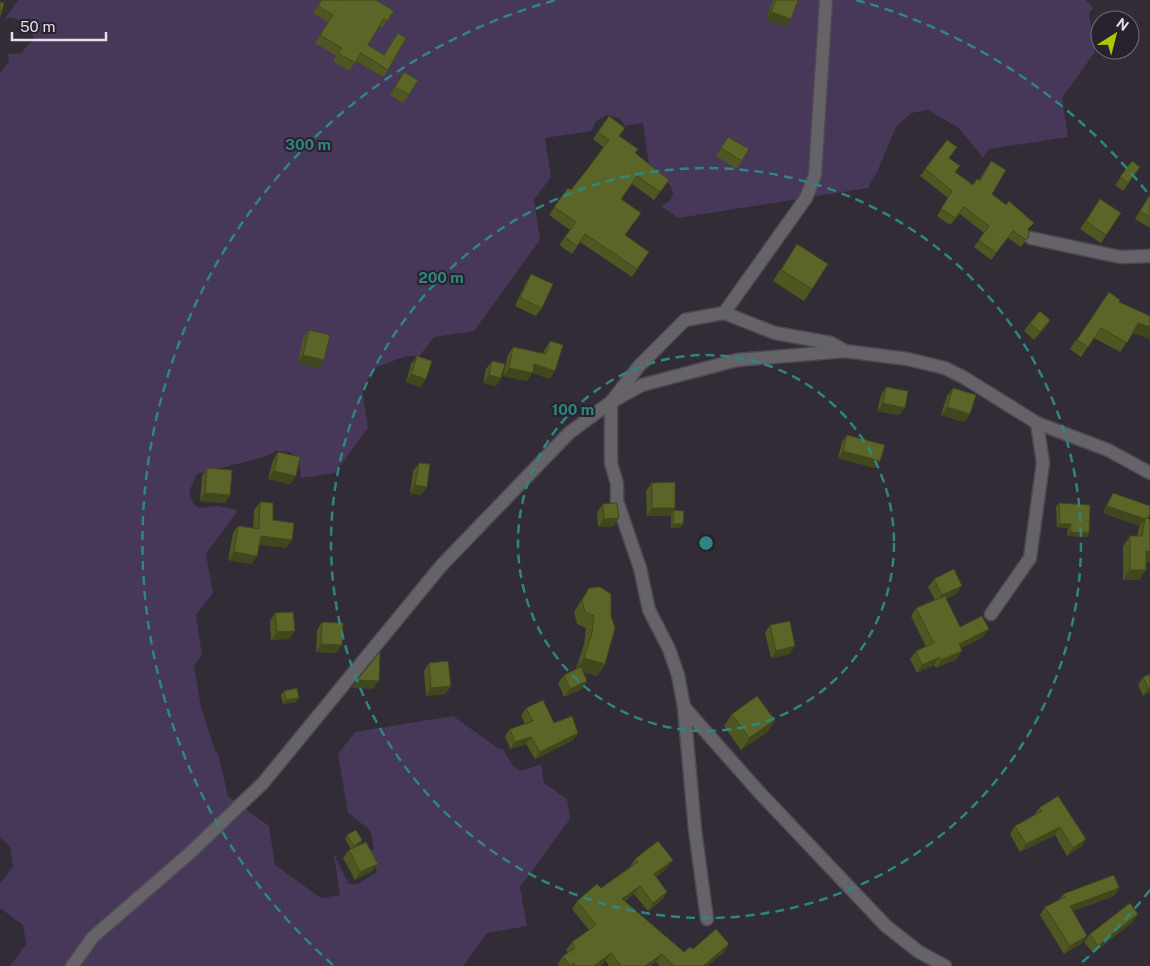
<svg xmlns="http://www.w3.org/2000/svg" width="1150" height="966" font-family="'Public Sans',sans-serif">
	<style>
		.green { fill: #473759 }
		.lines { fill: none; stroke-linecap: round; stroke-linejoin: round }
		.minor-casing { stroke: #4d4952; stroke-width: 15 }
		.minor { stroke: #656368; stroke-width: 12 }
		.wall { fill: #4e5722 }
		.shaded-wall { fill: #40471c }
		.building { fill: #5b6528; stroke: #40471c }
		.ring { fill: none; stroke: #2f8680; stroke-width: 2.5; stroke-dasharray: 9 6 }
		.centre { fill: #2f8680; stroke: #27222c; stroke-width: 2.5 }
		.ring-label { font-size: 15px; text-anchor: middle; font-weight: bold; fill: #2f8680; stroke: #27222c; stroke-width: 4; stroke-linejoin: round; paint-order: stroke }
	</style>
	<rect width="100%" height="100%" fill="#312c36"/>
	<path class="green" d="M 18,0 L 1086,0 L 1093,8 L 1089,13 L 1095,52 L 1062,98 L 1068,137 L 989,149 L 983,158 L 959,128 L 928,110 L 911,113 L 896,127 L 877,172 L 868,188 L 678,218 L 661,206 L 670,201 L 673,194 L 670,185 L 649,165 L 643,123 L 625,126 L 619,118 L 607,115 L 595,122 L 592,131 L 545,138 L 551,177 L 534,200 L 540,240 L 474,331 L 434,337 L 419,357 C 401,353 395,363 378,366 L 362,388 L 368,428 L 335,473 L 301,478 L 299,461 L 290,452 L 276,451 L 264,457 L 197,474 L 189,492 L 193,503 L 198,508 L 217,506 L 238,510 L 206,554 L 213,593 L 196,615 L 202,655 L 194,666 L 201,707 L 215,751 L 218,753 L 228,796 L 269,826 L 275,865 L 321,898 L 340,895 L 334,856 L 337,855 L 336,859 L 349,884 L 357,884 L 377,872 L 370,850 L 374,849 L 370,830 L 348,813 L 338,754 L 355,732 L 453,716 L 499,749 L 503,749 L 513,766 L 522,771 L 541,764 L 544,783 L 567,799 L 570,819 L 520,887 L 527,926 L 487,933 L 463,966 L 10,966 L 26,944 L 23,925 L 0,908 L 0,884 L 13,866 L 10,846 L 0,838 L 0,73 L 9,61 L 8,54 L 21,53 L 34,39 C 31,27 23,20 10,17 L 4,20 Z"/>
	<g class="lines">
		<defs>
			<g id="minor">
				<path d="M 1031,238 L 1120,257 L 1150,256"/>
				<path d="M 724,313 L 806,198 L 815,175 L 826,0"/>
				<path d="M 991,614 L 1030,558 L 1043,463 L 1037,423"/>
				<path d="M 684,707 L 759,792 L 886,926 L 919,952 L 945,966"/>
				<path d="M 707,919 L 695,830 L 684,707 L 678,675 L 669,649 L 649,610 L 640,568 L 617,501 L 617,484 L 611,463 L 611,402 L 639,366 L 685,320 L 724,313 L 775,333 L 831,343 L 845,351"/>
				<path d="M 72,966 L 93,937 L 191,852 L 263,783 L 441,566 L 569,433 L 611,402 L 642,385 L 737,360 L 845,351 L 907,359 L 945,368 L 963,377 L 1037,423 L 1108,450 L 1150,473"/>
			</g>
		</defs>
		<use href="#minor" class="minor-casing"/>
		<use href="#minor" class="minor"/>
	</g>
	<g class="wall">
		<path d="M 321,0 L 376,0 L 387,21 L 382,28 L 379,26 L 368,45 L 384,55 L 398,33 L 388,70 L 383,77 L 356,61 L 349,71 L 333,61 L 336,56 L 315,43 L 328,22 L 313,13 Z"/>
		<path d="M 773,0 L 798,0 L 786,27 L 766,20 Z"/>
		<path d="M 404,72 L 409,95 L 403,103 L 390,95 Z"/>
		<path d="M 609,116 L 619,136 L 635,153 L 669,180 L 654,200 L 632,184 L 621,199 L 625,235 L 649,252 L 632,277 L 580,242 L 572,254 L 559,245 L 570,230 L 549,215 L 568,188 L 571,190 L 586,171 L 603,147 L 593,139 Z"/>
		<path d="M 728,137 L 742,161 L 736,169 L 716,156 Z"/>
		<path d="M 947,140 L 949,158 L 955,172 L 973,185 L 979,180 L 991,161 L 992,194 L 1028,231 L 1029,236 L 1021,247 L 1008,238 L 991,260 L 974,247 L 984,233 L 960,214 L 950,225 L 937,216 L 948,198 L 920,176 Z"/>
		<path d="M 1132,161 L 1140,167 L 1123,191 L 1115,185 Z"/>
		<path d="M 1150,194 L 1150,228 L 1135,219 Z"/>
		<path d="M 1100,199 L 1121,213 L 1101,243 L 1080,229 Z"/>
		<path d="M 797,244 L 812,289 L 804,301 L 773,281 Z"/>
		<path d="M 531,274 L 542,308 L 536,316 L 515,306 L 526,282 Z"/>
		<path d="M 1109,292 L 1119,302 L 1133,333 L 1120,352 L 1094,338 L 1081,357 L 1070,349 Z"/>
		<path d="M 1050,320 L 1045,328 L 1034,340 L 1024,331 L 1030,323 Z"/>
		<path d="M 309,330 L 324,360 L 319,368 L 298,363 L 303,338 Z"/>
		<path d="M 550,341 L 550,379 L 532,373 L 527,381 L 503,376 L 508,355 L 513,347 L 543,353 L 545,349 Z"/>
		<path d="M 417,356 L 421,387 L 406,382 L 411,364 Z"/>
		<path d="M 492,361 L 501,378 L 496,386 L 483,383 L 486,369 Z"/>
		<path d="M 886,387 L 899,415 L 877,411 L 881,395 Z"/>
		<path d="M 953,388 L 970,414 L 964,422 L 941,415 L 947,396 Z"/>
		<path d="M 847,435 L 880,461 L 875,468 L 838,458 L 842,442 Z"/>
		<path d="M 278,452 L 296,476 L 290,484 L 268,479 L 273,460 Z"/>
		<path d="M 419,463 L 421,495 L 410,493 L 413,471 Z"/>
		<path d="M 207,468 L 230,495 L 225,503 L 200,501 L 202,476 Z"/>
		<path d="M 652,483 L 675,508 L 670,516 L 647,516 L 646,491 Z"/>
		<path d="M 1113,493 L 1148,519 L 1146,570 L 1139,580 L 1123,580 L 1123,546 L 1130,536 L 1137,536 L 1139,528 L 1140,526 L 1103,513 L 1109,500 Z"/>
		<path d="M 260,502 L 273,520 L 286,548 L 259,544 L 257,556 L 251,564 L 228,560 L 233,533 L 238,526 L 253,528 L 254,510 Z"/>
		<path d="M 1059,503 L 1089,533 L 1087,537 L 1067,536 L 1068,528 L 1057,527 L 1056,507 Z"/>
		<path d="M 603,504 L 614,526 L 598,527 L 597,512 Z"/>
		<path d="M 674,510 L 681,528 L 671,528 L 671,514 Z"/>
		<path d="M 934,579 L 956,594 L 946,599 L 960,627 L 983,637 L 961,648 L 957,659 L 936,668 L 934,665 L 917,673 L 910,659 L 916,651 L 926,647 L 911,616 L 916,608 L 935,600 L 928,587 Z"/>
		<path d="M 589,588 L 605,664 L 597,676 L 583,672 L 587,681 L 582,689 L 564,697 L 558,683 L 564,675 L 576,669 L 584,644 L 586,628 L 577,624 L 574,612 Z"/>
		<path d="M 275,613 L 295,631 L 289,639 L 271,640 L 270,621 Z"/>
		<path d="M 322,622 L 336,653 L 316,652 L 317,630 Z"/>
		<path d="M 770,625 L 790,654 L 771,658 L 765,633 Z"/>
		<path d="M 429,663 L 451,686 L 445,694 L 426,696 L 424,671 Z"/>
		<path d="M 1143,677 L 1150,692 L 1143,696 L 1138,685 Z"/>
		<path d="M 284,691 L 296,702 L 283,704 L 281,695 Z"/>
		<path d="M 526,708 L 554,723 L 573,740 L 535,759 L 526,744 L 510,749 L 505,736 L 510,729 L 525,724 L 521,716 Z"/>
		<path d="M 732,714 L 775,720 L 767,732 L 741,750 L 724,726 Z"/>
		<path d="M 1039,808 L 1086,839 L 1081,847 L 1067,856 L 1055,835 L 1020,852 L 1010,834 L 1015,826 L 1034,815 Z"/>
		<path d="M 347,835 L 362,840 L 360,844 L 354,848 L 378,864 L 372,871 L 355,880 L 343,858 L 349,850 L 351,849 L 345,839 Z"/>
		<path d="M 635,859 L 673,860 L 667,868 L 656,877 L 667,892 L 662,900 L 648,911 L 634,894 L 625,901 L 684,952 L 693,949 L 729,944 L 724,952 L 707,966 L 660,966 L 656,962 L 650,966 L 609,966 L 606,961 L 600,966 L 559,966 L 558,964 L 563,956 L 568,953 L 566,950 L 572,942 L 589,930 L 572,909 L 577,901 L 601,888 L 630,867 Z"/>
		<path d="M 1119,888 L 1114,896 L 1073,911 L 1081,944 L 1064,954 L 1040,915 L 1045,907 L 1059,900 L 1063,894 Z"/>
		<path d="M 1133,922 L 1093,953 L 1084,942 L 1090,934 Z"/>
	</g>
	<g class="shaded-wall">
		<path d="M 771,12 L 791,19 L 786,27 L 766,20 Z"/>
		<path d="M 1050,320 L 1045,328 L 1034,340 L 1040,332 Z"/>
		<path d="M 1138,323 L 1150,327 L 1150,339 L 1132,333 Z"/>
		<path d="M 303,355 L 324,360 L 319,368 L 298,363 Z"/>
		<path d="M 534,364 L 555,371 L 550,379 L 532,373 L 527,381 L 503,376 L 509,368 Z"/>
		<path d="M 411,374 L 426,379 L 421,387 L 406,382 Z"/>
		<path d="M 489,375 L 501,378 L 496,386 L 483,383 Z"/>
		<path d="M 883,403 L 905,408 L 899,415 L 877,411 Z"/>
		<path d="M 947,407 L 970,414 L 964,422 L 941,415 Z"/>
		<path d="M 843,451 L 880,461 L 875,468 L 838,458 Z"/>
		<path d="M 274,471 L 296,476 L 290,484 L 268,479 Z"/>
		<path d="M 415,485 L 427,487 L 421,495 L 410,493 Z"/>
		<path d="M 205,493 L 230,495 L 225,503 L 200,501 Z"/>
		<path d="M 1107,506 L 1145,519 L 1140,526 L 1103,513 Z"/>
		<path d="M 652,508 L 675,508 L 670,516 L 647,516 Z"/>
		<path d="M 619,518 L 614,526 L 598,527 L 604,519 Z"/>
		<path d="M 673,524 L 683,524 L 681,528 L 671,528 Z"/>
		<path d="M 1060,524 L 1071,524 L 1068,528 L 1057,527 Z"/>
		<path d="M 1070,532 L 1089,533 L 1087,537 L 1067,536 Z"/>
		<path d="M 261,536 L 292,540 L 286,548 L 255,544 Z"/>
		<path d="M 1146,551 L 1150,552 L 1150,563 L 1139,561 Z"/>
		<path d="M 234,552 L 257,556 L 251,564 L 228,560 Z"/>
		<path d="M 1130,570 L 1146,570 L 1139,580 L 1123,580 Z"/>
		<path d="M 962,586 L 956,594 L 936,603 L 942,595 Z"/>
		<path d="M 989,629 L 983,637 L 954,651 L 959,644 Z"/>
		<path d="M 295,631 L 289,639 L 271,640 L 277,632 Z"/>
		<path d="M 321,644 L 342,645 L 336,653 L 316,652 Z"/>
		<path d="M 795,646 L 790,654 L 771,658 L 776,651 Z"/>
		<path d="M 962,651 L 957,659 L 936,668 L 941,660 Z"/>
		<path d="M 940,657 L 934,665 L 917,673 L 922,665 Z"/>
		<path d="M 584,658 L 605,664 L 597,676 L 576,669 Z"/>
		<path d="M 357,680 L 379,681 L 373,689 L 352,688 Z"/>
		<path d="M 587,681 L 582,689 L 564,697 L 570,689 Z"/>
		<path d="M 451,686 L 445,694 L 426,696 L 431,688 Z"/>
		<path d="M 1150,687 L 1150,692 L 1143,696 L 1148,688 Z"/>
		<path d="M 299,698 L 296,702 L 283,704 L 286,700 Z"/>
		<path d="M 775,720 L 767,732 L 741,750 L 749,738 Z"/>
		<path d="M 578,733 L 573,740 L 535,759 L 540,752 Z"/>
		<path d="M 531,737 L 526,744 L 510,749 L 515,742 Z"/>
		<path d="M 1060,827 L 1055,835 L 1020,852 L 1026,844 Z"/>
		<path d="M 1086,839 L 1081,847 L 1067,856 L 1073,848 Z"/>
		<path d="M 362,840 L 360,844 L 351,850 L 354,846 Z"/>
		<path d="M 673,860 L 667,868 L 648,882 L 654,874 Z"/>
		<path d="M 378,864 L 372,871 L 355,880 L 360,872 Z"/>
		<path d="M 640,886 L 634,894 L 616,907 L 622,899 Z"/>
		<path d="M 1119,888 L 1114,896 L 1065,914 L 1070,906 Z"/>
		<path d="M 667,892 L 662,900 L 648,911 L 653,903 Z"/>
		<path d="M 1138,914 L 1133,922 L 1093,953 L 1098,946 Z"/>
		<path d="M 1087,936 L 1081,944 L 1064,954 L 1070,946 Z"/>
		<path d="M 729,944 L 724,952 L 707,966 L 703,966 Z"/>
		<path d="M 611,953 L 606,961 L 599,966 L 595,966 Z"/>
		<path d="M 662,954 L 656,962 L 650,966 L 645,966 Z"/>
	</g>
	<g class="building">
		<path d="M 322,0 L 342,0 L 343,1 L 344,0 L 376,0 L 394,11 L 387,21 L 384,18 L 368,45 L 384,55 L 398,33 L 406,38 L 388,70 L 361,53 L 355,63 L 338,53 L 342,48 L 320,35 L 333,15 L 318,6 Z"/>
		<path d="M 776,0 L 798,0 L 791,19 L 771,12 Z"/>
		<path d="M 0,2 L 4,3 L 1,15 L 0,15 Z"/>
		<path d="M 404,72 L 418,80 L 409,95 L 395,87 Z"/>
		<path d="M 609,116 L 625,128 L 619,136 L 638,149 L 635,153 L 669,180 L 660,192 L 637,176 L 621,199 L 641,213 L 625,235 L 649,252 L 637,269 L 585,234 L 577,246 L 565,237 L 576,222 L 554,207 L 568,188 L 571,190 L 586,171 L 609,140 L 598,132 Z"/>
		<path d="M 728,137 L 749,149 L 742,161 L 721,148 Z"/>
		<path d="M 947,140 L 957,147 L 949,158 L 960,166 L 955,172 L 973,185 L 977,179 L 980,181 L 991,161 L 1006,170 L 992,194 L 1006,205 L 1009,201 L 1034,223 L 1028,229 L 1029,236 L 1026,240 L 1013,231 L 996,253 L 979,240 L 989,226 L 964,207 L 955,218 L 941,209 L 952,191 L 925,169 Z"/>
		<path d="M 1132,161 L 1140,167 L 1128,183 L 1120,177 Z"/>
		<path d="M 1150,195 L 1150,217 L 1140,211 Z"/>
		<path d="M 1100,199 L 1121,213 L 1106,235 L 1086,221 Z"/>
		<path d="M 797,244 L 828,264 L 812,289 L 781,270 Z"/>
		<path d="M 531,274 L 553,284 L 542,308 L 520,298 Z"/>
		<path d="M 1109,292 L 1120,300 L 1119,302 L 1150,316 L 1150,327 L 1138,323 L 1127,343 L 1101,328 L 1088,347 L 1077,340 Z"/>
		<path d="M 1040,311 L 1050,320 L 1040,332 L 1030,323 Z"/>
		<path d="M 309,330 L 330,335 L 324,360 L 303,355 Z"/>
		<path d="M 550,341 L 563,345 L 555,371 L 534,364 L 533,373 L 509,368 L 513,347 L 546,354 Z"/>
		<path d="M 417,356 L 432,361 L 426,379 L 411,374 Z"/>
		<path d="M 492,361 L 505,364 L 501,378 L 489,375 Z"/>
		<path d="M 886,387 L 908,391 L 905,408 L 883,403 Z"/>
		<path d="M 953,388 L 976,395 L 970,414 L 947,407 Z"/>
		<path d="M 847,435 L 885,445 L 880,461 L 843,451 Z"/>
		<path d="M 278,452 L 300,457 L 296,476 L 274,471 Z"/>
		<path d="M 419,463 L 430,464 L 427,487 L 415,485 Z"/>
		<path d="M 207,468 L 232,470 L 230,495 L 205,493 Z"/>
		<path d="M 675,482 L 675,508 L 652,508 L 652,483 Z"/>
		<path d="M 1113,493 L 1150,506 L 1150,513 L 1148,519 L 1145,518 L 1145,519 L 1107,506 Z"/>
		<path d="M 260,502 L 273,503 L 273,520 L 294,523 L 292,540 L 261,536 L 257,556 L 234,552 L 238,526 L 259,529 Z"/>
		<path d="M 617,503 L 619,518 L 604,519 L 603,504 Z"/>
		<path d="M 1059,503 L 1090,505 L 1089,533 L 1070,532 L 1071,524 L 1060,524 Z"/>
		<path d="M 674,510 L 684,511 L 683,524 L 673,524 Z"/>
		<path d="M 1145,518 L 1150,519 L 1150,552 L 1146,551 L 1146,570 L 1130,570 L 1130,536 L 1142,536 Z"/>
		<path d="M 954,569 L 962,586 L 942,595 L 934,579 Z"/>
		<path d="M 600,587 L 611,594 L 611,616 L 615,628 L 605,664 L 584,658 L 592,633 L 594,616 L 585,612 L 582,600 L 589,588 Z"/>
		<path d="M 945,596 L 960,627 L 982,616 L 989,629 L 959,644 L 962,651 L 941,660 L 940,657 L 922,665 L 916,651 L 934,643 L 916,608 Z"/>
		<path d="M 293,612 L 295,631 L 277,632 L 275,613 Z"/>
		<path d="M 790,621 L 795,646 L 776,651 L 770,625 Z"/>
		<path d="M 322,622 L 343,623 L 342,645 L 321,644 Z"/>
		<path d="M 380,652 L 379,681 L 357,680 Z"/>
		<path d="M 448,661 L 451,686 L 431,688 L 429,663 Z"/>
		<path d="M 581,667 L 587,681 L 570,689 L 564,675 Z"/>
		<path d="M 1150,674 L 1150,687 L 1148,688 L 1143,677 Z"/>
		<path d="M 297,688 L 299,698 L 286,700 L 284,691 Z"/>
		<path d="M 757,696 L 775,720 L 749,738 L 732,714 Z"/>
		<path d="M 543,700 L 554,723 L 572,716 L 578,733 L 540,752 L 531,737 L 515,742 L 510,729 L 533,721 L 526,708 Z"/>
		<path d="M 1058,796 L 1086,839 L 1073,848 L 1060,827 L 1026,844 L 1015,826 L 1042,811 L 1039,808 Z"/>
		<path d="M 356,830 L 362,840 L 354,846 L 347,835 Z"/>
		<path d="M 658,841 L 673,860 L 654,874 L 667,892 L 653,903 L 640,886 L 622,899 L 684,952 L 690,947 L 693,949 L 716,929 L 729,944 L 703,966 L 674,966 L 662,954 L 645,966 L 621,966 L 611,953 L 595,965 L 596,966 L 575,966 L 573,963 L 570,966 L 563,956 L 575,948 L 572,942 L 596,925 L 577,901 L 597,884 L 601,888 L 638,862 L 635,859 Z"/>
		<path d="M 366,842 L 378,864 L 360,872 L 349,850 Z"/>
		<path d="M 1114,875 L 1119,888 L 1070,906 L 1087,936 L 1070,946 L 1045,907 L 1065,897 L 1063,894 Z"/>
		<path d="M 1130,903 L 1138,914 L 1098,946 L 1090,934 Z"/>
	</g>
	<g class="ring">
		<circle cx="706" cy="543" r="188"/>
		<circle cx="706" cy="543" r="375"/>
		<path d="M1150 890A563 563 0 0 1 1079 965M333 965A563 563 0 0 1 556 0M856 0A563 563 0 0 1 1150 196"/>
	</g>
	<circle cx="706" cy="543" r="8" class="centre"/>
	<g class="ring-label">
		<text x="308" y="150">300 m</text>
		<text x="441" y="283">200 m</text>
		<text x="573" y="415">100 m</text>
	</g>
	<g transform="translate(1115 35) rotate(36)"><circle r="24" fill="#27222c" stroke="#726e77"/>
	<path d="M0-4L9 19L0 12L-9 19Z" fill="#afc507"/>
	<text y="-8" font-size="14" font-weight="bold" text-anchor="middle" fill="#e3e0e7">N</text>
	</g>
	<path d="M12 32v8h94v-8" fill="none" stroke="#e3e0e7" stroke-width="2.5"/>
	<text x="20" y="32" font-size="15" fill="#e3e0e7" stroke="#27222c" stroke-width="4" paint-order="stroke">50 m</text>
</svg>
